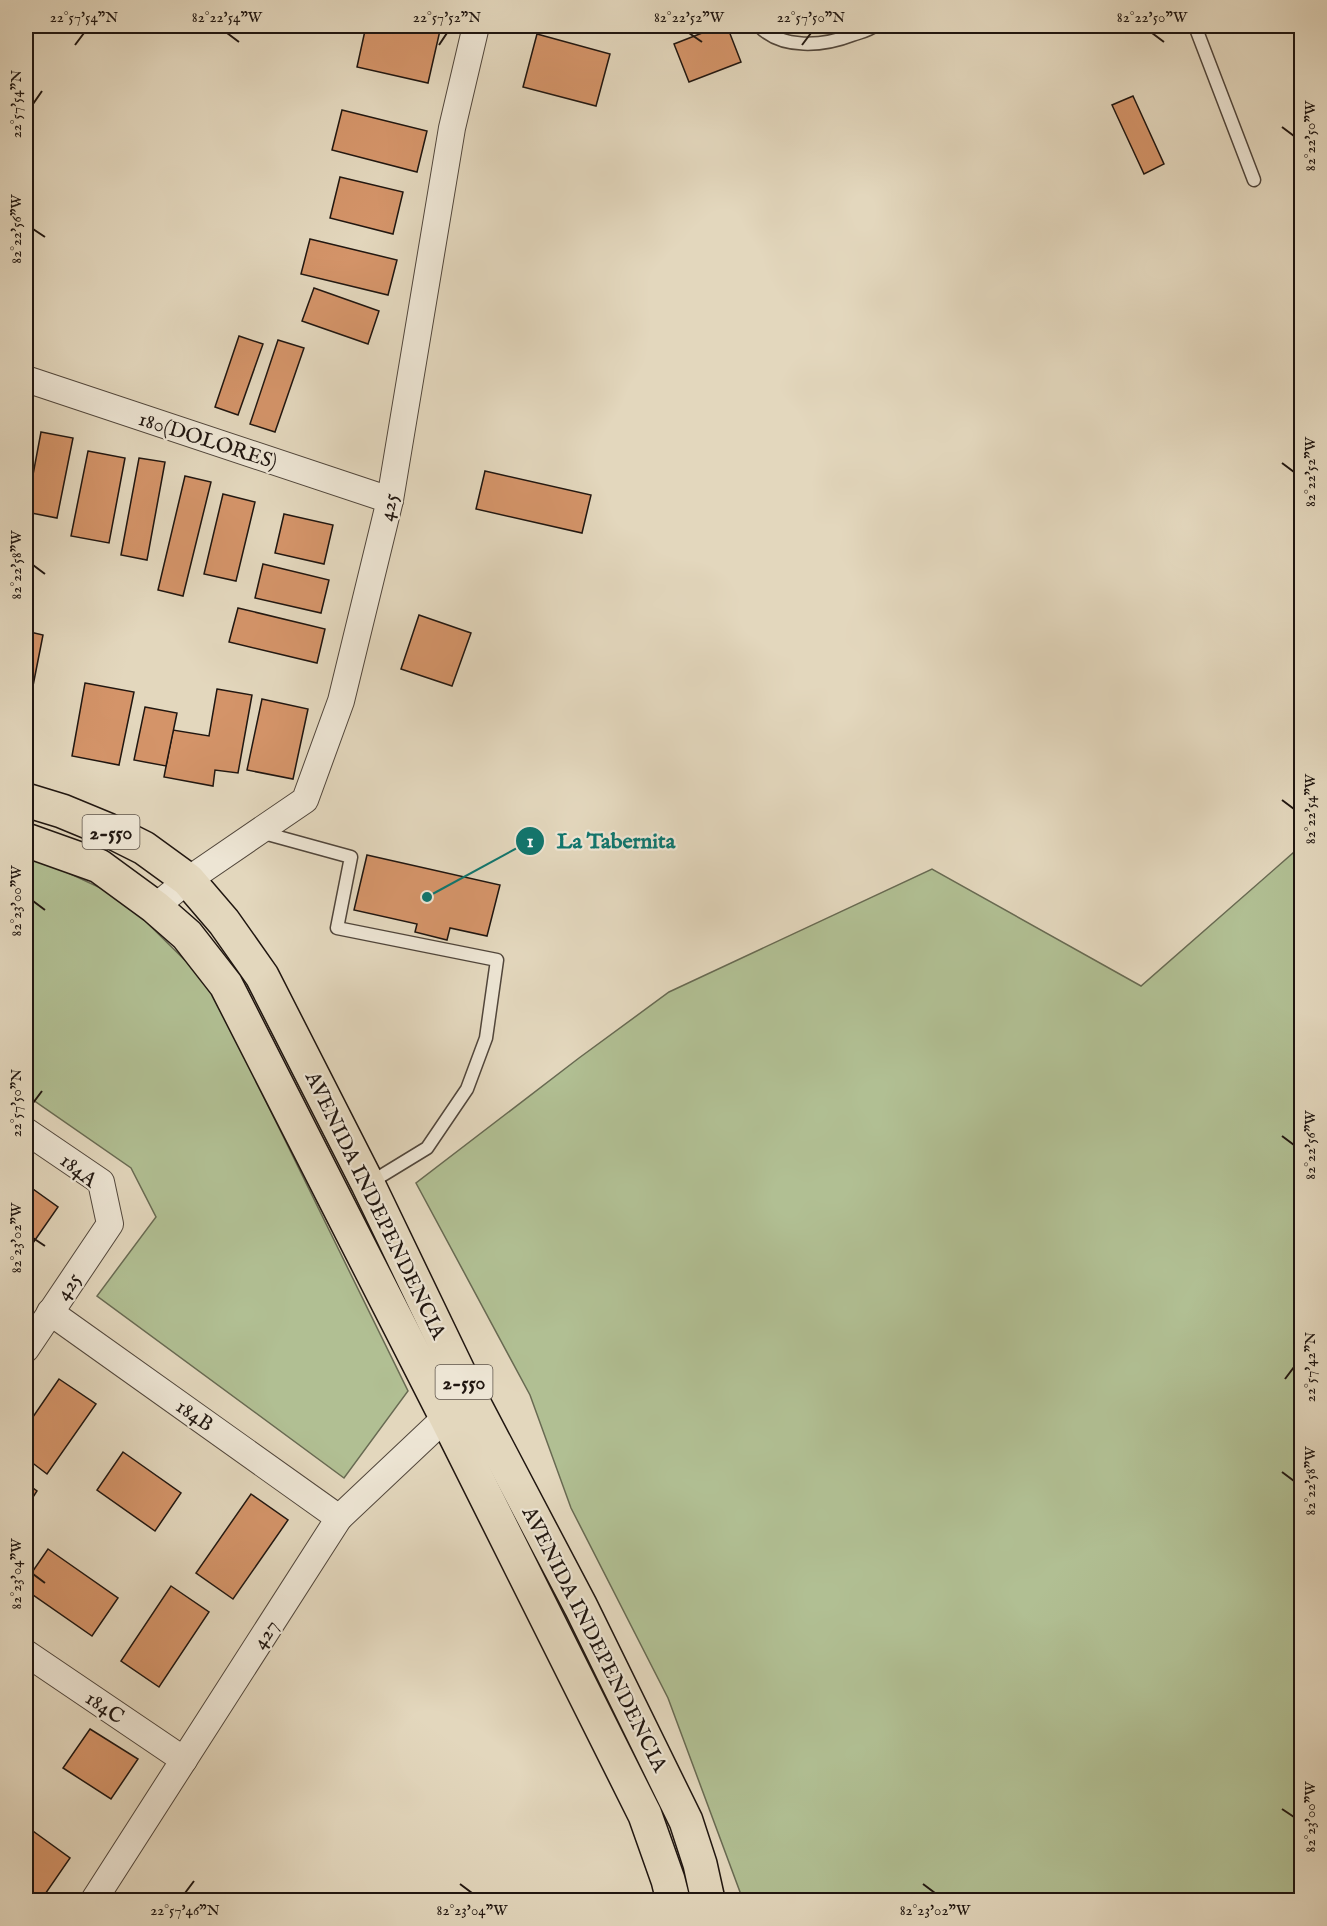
<svg xmlns="http://www.w3.org/2000/svg" width="1327" height="1926" font-family="'IM FELL English',serif">
	<style>
		.green { fill: #b1bf93; stroke: #686a52; stroke-width: 1.5 }
		.building { fill: #d49469; stroke: #201610; stroke-width: 1.5 }
		.lines { fill: none; stroke-linecap: round; stroke-linejoin: round }
		.lane-casing { stroke: #51463b; stroke-width: 15 }
		.street-casing { stroke: #51463b; stroke-width: 28 }
		.primary-casing { stroke: #201610; stroke-width: 36 }
		.lane { stroke: #ede5d4; stroke-width: 12 }
		.street { stroke: #ede5d4; stroke-width: 26 }
		.primary { stroke: #e3d7bd; stroke-width: 33 }
		.ticks { fill: none; stroke: #201610; stroke-width: 2 }
		.labels { text-anchor: middle; stroke-width: 4.5; stroke-linejoin: round; paint-order: stroke }
		.shield { fill: #ede5d4; stroke: #5e544b; stroke-width: 1.5 }
		.shield-label { font-size: 20px; font-weight: bold; fill: #201610 }
		.street-label { font-size: 21px; fill: #201610; stroke: #ede5d4 }
		.leader { fill: none; stroke: #0f766e; stroke-width: 2 }
		.callout-dot { fill: #0f766e; stroke: #ede5d4; stroke-width: 2 }
		.mark-label { font-size: 18px; text-anchor: middle; font-weight: bold; fill: #fff }
		.callout-label { font-size: 22px; text-anchor: middle; font-weight: bold; fill: #0f766e; stroke: #ede5d4; stroke-width: 4.5; stroke-linejoin: round; paint-order: stroke }
		.neatline { fill: none; stroke: #201610; stroke-width: 2 }
		.ticks-label { font-size: 15px; text-anchor: middle; fill: #201610 }
	</style>
	<rect width="100%" height="100%" fill="#e3d7bd"/>
	<filter id="stains"><feTurbulence type="fractalNoise" baseFrequency=".00333" numOctaves="4"/><feColorMatrix values="0 0 0 0 .2 0 0 0 0 .09 0 0 0 0 .02 0 0 0 .5 -.17"/></filter>
	<radialGradient id="worn" r=".72"><stop offset=".6" stop-color="#630" stop-opacity="0"/><stop offset="1" stop-color="#630" stop-opacity=".3"/></radialGradient>
	<g class="green">
		<path d="M 1301,846 L 1301,1900 L 743,1900 L 668,1698 L 571,1508 L 530,1395 L 416,1183 L 579,1058 L 669,992 L 932,869 L 1141,986 Z"/>
		<path d="M 26,858 L 45,862 L 122,898 L 208,983 L 408,1391 L 344,1478 L 97,1296 L 156,1217 L 131,1168 L 26,1095 Z"/>
	</g>
	<g class="building">
		<path d="M 366,26 L 441,26 L 428,83 L 357,67 Z"/>
		<path d="M 720,26 L 727,26 L 741,62 L 689,82 L 674,44 Z"/>
		<path d="M 537,34 L 610,54 L 596,106 L 523,87 Z"/>
		<path d="M 1133,96 L 1164,164 L 1144,174 L 1112,105 Z"/>
		<path d="M 342,110 L 427,131 L 417,172 L 332,150 Z"/>
		<path d="M 340,177 L 403,192 L 393,234 L 330,218 Z"/>
		<path d="M 310,239 L 397,260 L 388,295 L 301,274 Z"/>
		<path d="M 314,288 L 379,311 L 368,344 L 302,321 Z"/>
		<path d="M 239,336 L 263,344 L 238,415 L 215,407 Z"/>
		<path d="M 278,340 L 304,348 L 275,432 L 250,424 Z"/>
		<path d="M 41,432 L 73,438 L 57,518 L 26,512 Z"/>
		<path d="M 88,451 L 125,458 L 109,543 L 71,536 Z"/>
		<path d="M 139,458 L 165,462 L 147,560 L 121,555 Z"/>
		<path d="M 485,471 L 591,495 L 582,533 L 476,509 Z"/>
		<path d="M 185,476 L 211,482 L 183,596 L 158,590 Z"/>
		<path d="M 223,494 L 255,502 L 236,581 L 204,574 Z"/>
		<path d="M 284,514 L 333,525 L 324,564 L 275,553 Z"/>
		<path d="M 263,564 L 329,580 L 321,613 L 255,598 Z"/>
		<path d="M 238,608 L 325,629 L 317,663 L 229,642 Z"/>
		<path d="M 419,615 L 471,633 L 452,686 L 401,669 Z"/>
		<path d="M 26,631 L 43,635 L 30,701 L 26,700 Z"/>
		<path d="M 85,683 L 134,692 L 119,765 L 72,756 Z"/>
		<path d="M 217,689 L 252,695 L 238,773 L 215,770 L 213,786 L 164,777 L 173,730 L 209,736 Z"/>
		<path d="M 262,699 L 308,709 L 293,779 L 247,770 Z"/>
		<path d="M 145,707 L 177,713 L 166,766 L 134,760 Z"/>
		<path d="M 367,855 L 500,885 L 487,936 L 450,928 L 447,940 L 415,932 L 417,924 L 354,910 Z"/>
		<path d="M 26,1184 L 58,1207 L 26,1253 Z"/>
		<path d="M 59,1379 L 96,1404 L 47,1474 L 26,1458 L 26,1427 Z"/>
		<path d="M 123,1452 L 181,1493 L 155,1531 L 97,1490 Z"/>
		<path d="M 26,1483 L 37,1491 L 26,1508 Z"/>
		<path d="M 251,1494 L 288,1520 L 233,1599 L 196,1573 Z"/>
		<path d="M 48,1549 L 118,1598 L 92,1636 L 26,1590 L 26,1581 Z"/>
		<path d="M 171,1586 L 209,1612 L 159,1687 L 121,1661 Z"/>
		<path d="M 90,1729 L 138,1759 L 111,1799 L 63,1768 Z"/>
		<path d="M 26,1826 L 70,1858 L 41,1900 L 37,1900 L 26,1892 Z"/>
	</g>
	<g class="lines">
		<defs>
			<g id="lane">
				<path d="M 759,26 C 782,50 824,46 852,35 C 860,32 868,31 874,26"/>
				<path d="M 1195,26 L 1254,180"/>
				<path d="M 260,832 L 351,857 L 337,928 L 497,960 L 486,1038 L 467,1089 L 427,1148 L 368,1184"/>
			</g>
			<g id="street">
				<path d="M 26,379 L 390,500"/>
				<path d="M 155,907 L 188,880 L 305,800 L 341,701 L 390,500 L 452,128 L 476,26"/>
				<path d="M 26,1131 L 101,1182 L 110,1224 L 26,1349"/>
				<path d="M 50,1312 L 339,1518"/>
				<path d="M 26,1653 L 184,1760"/>
				<path d="M 94,1900 L 339,1518 L 446,1417 L 459,1407"/>
			</g>
			<g id="primary">
				<path d="M 26,800 L 62,811 L 108,830 L 144,848 L 188,880 L 224,922 L 262,976 L 368,1184 L 471,1398 L 581,1607 L 686,1821 L 700,1864 L 708,1900"/>
				<path d="M 26,840 L 99,866 L 155,907 L 187,935 L 226,985 L 446,1417 L 645,1815 L 668,1880 L 673,1900"/>
			</g>
		</defs>
		<use href="#lane" class="lane-casing"/>
		<use href="#street" class="street-casing"/>
		<use href="#primary" class="primary-casing"/>
		<use href="#lane" class="lane"/>
		<use href="#street" class="street"/>
		<use href="#primary" class="primary"/>
	</g>
	<path class="ticks" d="M 227,33 L 239,42M 689,33 L 702,42M 1152,33 L 1164,42M 75,45 L 84,33M 439,45 L 447,33M 802,45 L 811,33M 33,104 L 42,91M 1282,127 L 1294,136M 33,229 L 45,237M 1282,463 L 1294,472M 33,565 L 45,574M 1282,800 L 1294,809M 33,901 L 45,910M 33,1103 L 42,1091M 1282,1136 L 1294,1145M 33,1238 L 45,1246M 1285,1379 L 1294,1367M 1282,1472 L 1294,1481M 33,1574 L 45,1583M 1282,1809 L 1294,1817M 460,1884 L 472,1893M 923,1884 L 935,1893M 185,1893 L 194,1881"/>
	<g class="labels">
		<g class="shield">
			<rect x="82.5" y="815" width="57" height="34" rx="4.5"/>
			<rect x="435.5" y="1365" width="57" height="34" rx="4.5"/>
		</g>
		<g class="shield-label">
			<text x="111" y="839">2-550</text>
			<text x="464" y="1389">2-550</text>
		</g>
		<g class="street-label">
			<text transform="translate(208 440) rotate(18)" y="7">180(DOLORES)</text>
			<text transform="translate(388 507) rotate(-78)" y="7">425</text>
			<text transform="translate(79 1170) rotate(39)" y="7">184A</text>
			<text transform="translate(376 1205) rotate(64)" y="7">AVENIDA INDEPENDENCIA</text>
			<text transform="translate(68 1286) rotate(-56)" y="7">425</text>
			<text transform="translate(195 1415) rotate(35)" y="7">184B</text>
			<text transform="translate(265 1634) rotate(-57)" y="7">427</text>
			<text transform="translate(595 1639) rotate(63)" y="7">AVENIDA INDEPENDENCIA</text>
			<text transform="translate(105 1707) rotate(34)" y="7">184C</text>
		</g>
	</g>
	<path class="leader" d="M427 897L530 841"/>
	<g class="callout-dot">
		<circle cx="427" cy="897" r="6"/>
		<circle cx="530" cy="841" r="15"/>
	</g>
	<g class="mark-label">
		<text x="530" y="847">1</text>
	</g>
	<g class="callout-label">
		<text x="616" y="848">La Tabernita</text>
	</g>
	<rect width="1327" height="1926" fill="none" stroke="#e3d7bd" stroke-width="66"/>
	<rect x="33" y="33" width="1261" height="1860" class="neatline"/>
	<g class="ticks-label">
		<text x="84" y="22">22°57'54"N</text>
		<text x="227" y="22">82°22'54"W</text>
		<text x="447" y="22">22°57'52"N</text>
		<text x="689" y="22">82°22'52"W</text>
		<text x="811" y="22">22°57'50"N</text>
		<text x="1152" y="22">82°22'50"W</text>
		<text transform="translate(16 104) rotate(-90)" y="5">22°57'54"N</text>
		<text transform="translate(1310 136) rotate(-90)" y="5">82°22'50"W</text>
		<text transform="translate(16 229) rotate(-90)" y="5">82°22'56"W</text>
		<text transform="translate(1310 472) rotate(-90)" y="5">82°22'52"W</text>
		<text transform="translate(16 565) rotate(-90)" y="5">82°22'58"W</text>
		<text transform="translate(1310 809) rotate(-90)" y="5">82°22'54"W</text>
		<text transform="translate(16 901) rotate(-90)" y="5">82°23'00"W</text>
		<text transform="translate(16 1103) rotate(-90)" y="5">22°57'50"N</text>
		<text transform="translate(1310 1145) rotate(-90)" y="5">82°22'56"W</text>
		<text transform="translate(16 1238) rotate(-90)" y="5">82°23'02"W</text>
		<text transform="translate(1310 1367) rotate(-90)" y="5">22°57'42"N</text>
		<text transform="translate(1310 1481) rotate(-90)" y="5">82°22'58"W</text>
		<text transform="translate(16 1574) rotate(-90)" y="5">82°23'04"W</text>
		<text transform="translate(1310 1817) rotate(-90)" y="5">82°23'00"W</text>
		<text x="185" y="1915">22°57'46"N</text>
		<text x="472" y="1915">82°23'04"W</text>
		<text x="935" y="1915">82°23'02"W</text>
	</g>
	<rect width="100%" height="100%" filter="url(#stains)"/>
	<rect width="100%" height="100%" fill="url(#worn)"/>
</svg>
